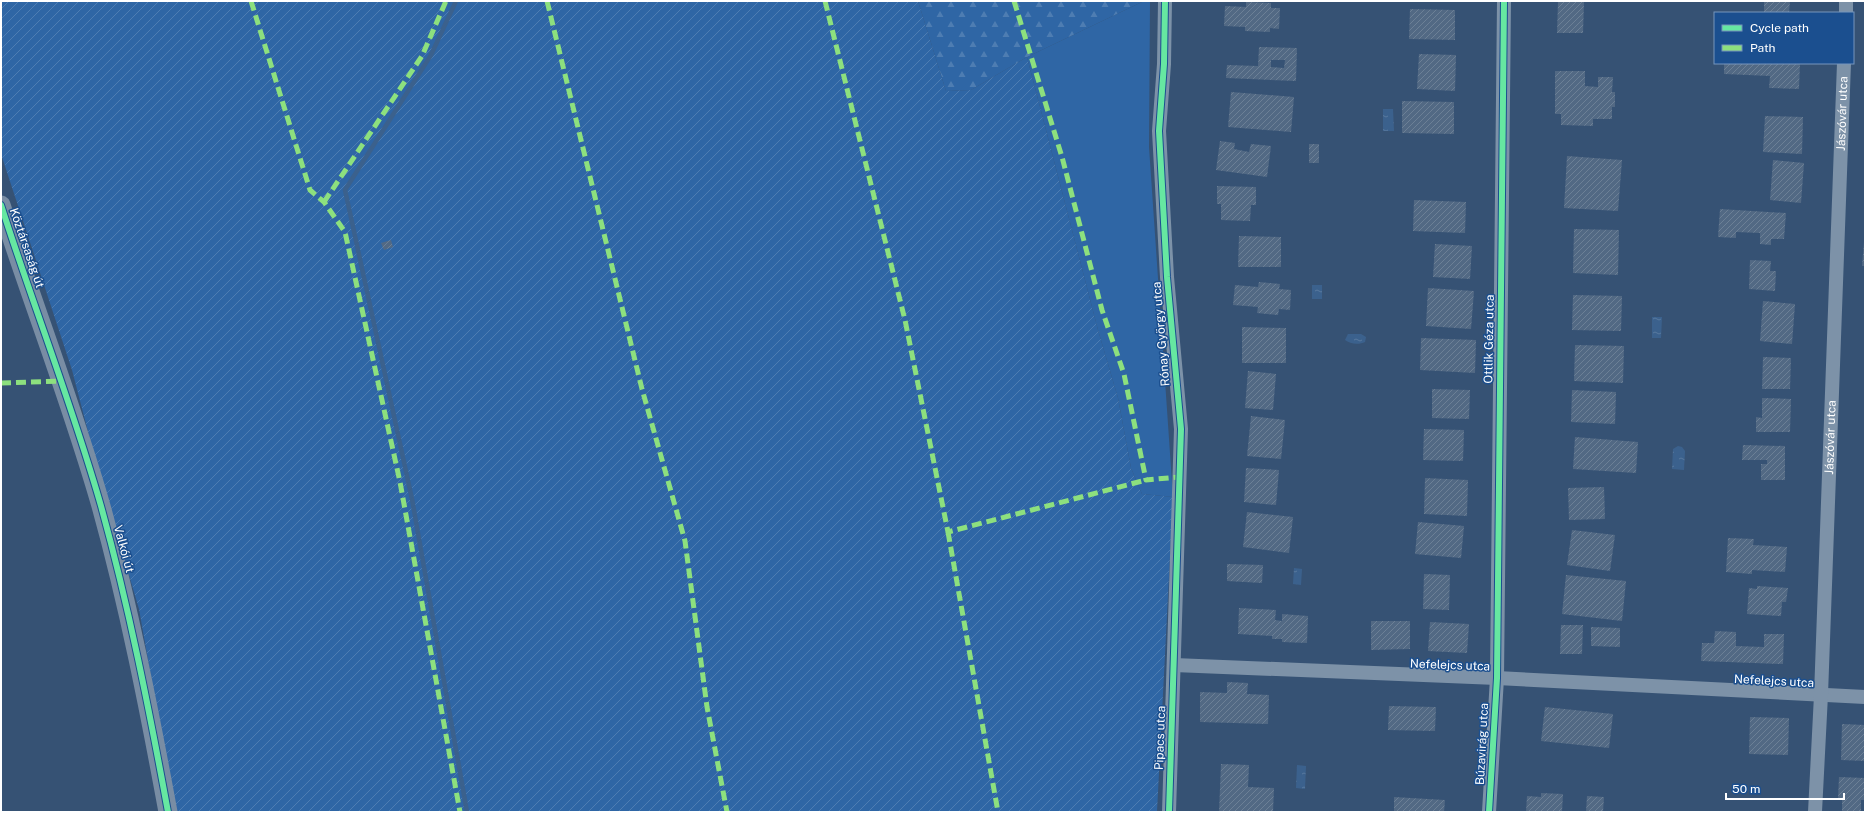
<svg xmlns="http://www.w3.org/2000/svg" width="1866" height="813" font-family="'Public Sans',sans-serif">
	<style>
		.grass { fill: #2f66a5 }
		.forest { fill: url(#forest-firs) }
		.garden { fill: url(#garden-furrows) }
		.water { fill: url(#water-ripples) }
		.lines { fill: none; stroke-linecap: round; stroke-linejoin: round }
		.stream { stroke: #3b618d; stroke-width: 4.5 }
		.building { fill: url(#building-hatch); fill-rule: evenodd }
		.minor { stroke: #7d92a8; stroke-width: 14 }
		.secondary { stroke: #798da4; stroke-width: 19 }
		.quiet { stroke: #8de07e; stroke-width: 5; stroke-dasharray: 10 5; stroke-linecap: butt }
		.cycleway-casing { stroke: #1b4f8f; stroke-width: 8 }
		.cycleway { stroke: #66e7a1; stroke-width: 6 }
		.labels { text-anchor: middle; stroke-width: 3; stroke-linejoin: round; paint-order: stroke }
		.street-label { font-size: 12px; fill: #fff; stroke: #1b4f8f }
	</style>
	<defs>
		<pattern id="forest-firs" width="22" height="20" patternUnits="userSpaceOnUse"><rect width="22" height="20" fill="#2f66a5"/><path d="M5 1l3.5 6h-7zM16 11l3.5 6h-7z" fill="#4e7db2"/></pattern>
		<pattern id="garden-furrows" width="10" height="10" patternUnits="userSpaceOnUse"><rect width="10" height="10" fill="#2f66a5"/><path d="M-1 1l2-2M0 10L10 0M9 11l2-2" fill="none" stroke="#4e7db2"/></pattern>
		<pattern id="water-ripples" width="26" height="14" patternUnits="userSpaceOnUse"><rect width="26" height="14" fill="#3b618d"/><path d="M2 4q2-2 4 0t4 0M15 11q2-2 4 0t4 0" fill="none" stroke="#58799e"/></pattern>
		<pattern id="building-hatch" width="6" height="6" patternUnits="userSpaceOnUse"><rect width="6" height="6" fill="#526984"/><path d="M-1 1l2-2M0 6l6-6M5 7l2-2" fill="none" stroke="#6c8096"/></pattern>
	</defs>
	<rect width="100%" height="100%" fill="#365274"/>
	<path class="grass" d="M 1144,1 L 1150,1 L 1149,147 L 1173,497 L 1142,494 L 1131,468 L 1118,398 L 1098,330 L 1027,57 Z"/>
	<path class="forest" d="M 918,1 L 1144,1 L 1027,57 L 971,90 L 946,91 Z"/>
	<path class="garden" d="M 1,1 L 918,1 L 946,91 L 971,90 L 1027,57 L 1098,330 L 1118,398 L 1131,468 L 1142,494 L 1173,497 L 1157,812 L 175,812 L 139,609 L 98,470 L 72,370 L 1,154 Z"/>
	<g class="water">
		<path d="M 1383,109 L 1393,109 L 1394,131 L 1383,131 Z"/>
		<rect x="1312" y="285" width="10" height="14"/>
		<path d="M 1652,317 L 1662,317 L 1661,338 L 1652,338 Z"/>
		<path d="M 1348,334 L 1361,334 L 1366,337 L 1365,342 C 1359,345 1350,344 1345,340 Z"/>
		<path d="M 1678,446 L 1682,447 L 1685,451 L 1684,470 L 1672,469 L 1673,449 Z"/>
		<path d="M 1294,568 L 1302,569 L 1301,585 L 1293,584 Z"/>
		<path d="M 1297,765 L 1306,766 L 1305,789 L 1296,788 Z"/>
	</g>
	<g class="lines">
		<path class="stream" d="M 456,1 L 431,55 L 345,190 L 412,499 L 467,812"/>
	</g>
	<g class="building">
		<path d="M 1558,1 L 1584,1 L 1583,33 L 1557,33 Z"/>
		<path d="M 1764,1 L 1790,1 L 1789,13 L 1764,13 Z"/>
		<path d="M 1246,2 L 1271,3 L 1271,8 L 1280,8 L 1279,29 L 1270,28 L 1270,32 L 1245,31 L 1245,27 L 1224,26 L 1225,6 L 1246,7 Z"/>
		<path d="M 1410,9 L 1455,10 L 1455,40 L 1409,39 Z"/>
		<path d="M 1259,47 L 1297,48 L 1296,81 L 1226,78 L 1227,65 L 1258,66 ZM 1271,60 L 1285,60 L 1284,68 L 1271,67 Z"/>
		<path d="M 1419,54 L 1456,55 L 1455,91 L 1417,89 Z"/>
		<path d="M 1724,63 L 1800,63 L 1799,89 L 1769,88 L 1770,76 L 1724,74 Z"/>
		<path d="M 1555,71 L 1585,71 L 1585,86 L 1598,87 L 1598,77 L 1613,77 L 1612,92 L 1615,92 L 1615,107 L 1612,107 L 1612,119 L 1593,119 L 1593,126 L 1561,125 L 1561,114 L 1555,114 Z"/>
		<path d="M 1231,92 L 1294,97 L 1291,132 L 1228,127 Z"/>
		<path d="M 1402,101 L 1454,102 L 1454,134 L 1402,133 Z"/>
		<path d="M 1765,116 L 1803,117 L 1802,154 L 1763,152 Z"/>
		<path d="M 1220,141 L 1235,143 L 1234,149 L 1249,152 L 1251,144 L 1271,146 L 1267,177 L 1216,170 Z"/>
		<rect x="1309" y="144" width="10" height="19"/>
		<path d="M 1567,156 L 1622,160 L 1618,211 L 1564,208 Z"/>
		<path d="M 1773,160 L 1804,163 L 1801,203 L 1770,200 Z"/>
		<path d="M 1217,186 L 1256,187 L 1256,205 L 1251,205 L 1250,221 L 1221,220 L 1221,204 L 1217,204 Z"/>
		<path d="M 1414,200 L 1466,202 L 1465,233 L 1413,231 Z"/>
		<path d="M 1720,209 L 1786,213 L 1784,239 L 1771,239 L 1771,245 L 1760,244 L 1760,233 L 1736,232 L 1736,238 L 1718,237 Z"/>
		<path d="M 1574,229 L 1619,230 L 1618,275 L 1573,273 Z"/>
		<path d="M 1239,236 L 1281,237 L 1281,267 L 1238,267 Z"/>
		<path d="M 391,240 L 393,247 L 384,250 L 381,243 Z"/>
		<path d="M 1864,242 L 1865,242 L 1865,266 L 1862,266 Z"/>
		<path d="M 1435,244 L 1472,246 L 1470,279 L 1433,277 Z"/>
		<path d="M 1750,260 L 1771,261 L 1770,271 L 1776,271 L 1775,291 L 1749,289 Z"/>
		<path d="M 1259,282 L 1280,284 L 1279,289 L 1291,290 L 1290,310 L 1279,309 L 1278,315 L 1257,313 L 1258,307 L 1233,305 L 1235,285 L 1258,287 Z"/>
		<path d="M 1428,288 L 1474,291 L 1471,329 L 1426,326 Z"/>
		<path d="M 1573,295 L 1622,296 L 1621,331 L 1572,330 Z"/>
		<path d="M 1763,301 L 1795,304 L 1792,344 L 1760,341 Z"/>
		<path d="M 1242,327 L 1286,328 L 1286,363 L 1242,363 Z"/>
		<path d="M 1421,338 L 1476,340 L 1475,373 L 1420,370 Z"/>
		<path d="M 1575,345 L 1624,346 L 1623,383 L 1574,381 Z"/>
		<path d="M 1763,357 L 1791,358 L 1790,389 L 1762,389 Z"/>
		<path d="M 1248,371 L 1276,374 L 1273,410 L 1245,408 Z"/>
		<path d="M 1432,389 L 1470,390 L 1469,419 L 1432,418 Z"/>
		<path d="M 1572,390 L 1616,392 L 1615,424 L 1571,422 Z"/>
		<path d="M 1762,398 L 1791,399 L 1790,432 L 1756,432 L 1756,417 L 1762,418 Z"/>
		<path d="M 1251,416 L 1285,420 L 1281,459 L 1247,456 Z"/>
		<path d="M 1424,429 L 1464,430 L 1463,461 L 1423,460 Z"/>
		<path d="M 1575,437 L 1638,442 L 1636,473 L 1573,469 Z"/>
		<path d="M 1743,445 L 1785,446 L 1785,480 L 1761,480 L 1761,464 L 1767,464 L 1767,460 L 1742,460 Z"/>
		<path d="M 1246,468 L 1279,470 L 1276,505 L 1244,502 Z"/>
		<path d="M 1425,478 L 1468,480 L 1467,516 L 1424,514 Z"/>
		<path d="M 1604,487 L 1605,519 L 1569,520 L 1568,488 Z"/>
		<path d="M 1247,512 L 1293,517 L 1289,553 L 1243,547 Z"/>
		<path d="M 1418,522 L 1464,526 L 1461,558 L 1415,554 Z"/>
		<path d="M 1572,530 L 1615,535 L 1610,571 L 1567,565 Z"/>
		<path d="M 1728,538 L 1754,539 L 1753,545 L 1787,547 L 1785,572 L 1752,570 L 1752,574 L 1726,572 Z"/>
		<path d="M 1227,564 L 1263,565 L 1262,583 L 1227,581 Z"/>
		<path d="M 1424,574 L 1450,575 L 1449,610 L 1423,609 Z"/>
		<path d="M 1566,575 L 1626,581 L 1622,621 L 1562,614 Z"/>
		<path d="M 1757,586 L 1788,588 L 1786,602 L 1782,602 L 1781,616 L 1747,614 L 1749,588 L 1757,589 Z"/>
		<path d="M 1239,608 L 1276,610 L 1275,620 L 1282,621 L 1282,614 L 1308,616 L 1307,643 L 1282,642 L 1282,639 L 1272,639 L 1272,636 L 1238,634 Z"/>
		<path d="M 1371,621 L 1410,621 L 1410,649 L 1371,650 Z"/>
		<path d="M 1430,622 L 1469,624 L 1467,653 L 1428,651 Z"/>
		<path d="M 1561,625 L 1583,625 L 1582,654 L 1560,654 Z"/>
		<path d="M 1591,627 L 1620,628 L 1620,647 L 1591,646 Z"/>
		<path d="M 1715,631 L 1736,632 L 1736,646 L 1764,647 L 1764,634 L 1784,634 L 1783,664 L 1701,661 L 1702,643 L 1714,643 Z"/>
		<path d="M 1227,682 L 1248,683 L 1247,694 L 1269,695 L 1268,724 L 1200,722 L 1200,692 L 1227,693 Z"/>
		<path d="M 1389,706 L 1436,707 L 1435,731 L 1388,730 Z"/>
		<path d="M 1545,707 L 1613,714 L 1609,748 L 1541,741 Z"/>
		<path d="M 1750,717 L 1789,718 L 1788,755 L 1749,754 Z"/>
		<path d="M 1842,724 L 1865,725 L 1865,761 L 1841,760 Z"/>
		<path d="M 1221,764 L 1249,765 L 1248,787 L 1274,788 L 1273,812 L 1219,812 Z"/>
		<path d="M 1839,777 L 1865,778 L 1865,800 L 1861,800 L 1861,812 L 1842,812 L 1842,799 L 1838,799 Z"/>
		<path d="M 1541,793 L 1563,794 L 1562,812 L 1526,812 L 1527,796 L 1541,797 Z"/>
		<path d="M 1587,796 L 1604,797 L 1603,812 L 1586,812 Z"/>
		<path d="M 1394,797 L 1445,800 L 1444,812 L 1394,812 Z"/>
	</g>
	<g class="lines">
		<g class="minor">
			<path d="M 1165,1 L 1164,64 L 1159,131 L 1167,277 L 1181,429 L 1169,812"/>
			<path d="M 1846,13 L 1846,1"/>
			<path d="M 1174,665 L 1497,678 L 1865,697"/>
			<path d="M 1489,812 L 1497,678 L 1504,1"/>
			<path id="s1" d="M 1815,812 L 1821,695 L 1844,63"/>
		</g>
		<path class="secondary" d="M 1,205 C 33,305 72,404 101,506 C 129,607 149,709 168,812"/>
		<g class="quiet">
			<path d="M 251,1 L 310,190 L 324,202 L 345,232 L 400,482 L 460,812"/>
			<path d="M 547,1 L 642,389 L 685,541 L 707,707 L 727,812"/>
			<path d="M 825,1 L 905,320 L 948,532 L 1146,480"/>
			<path d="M 1014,1 L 1062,157 L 1102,310 L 1124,374 L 1146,480 L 1179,477"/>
			<path d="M 324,202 L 422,56 L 446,1"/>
			<path d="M 1,383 L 61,381"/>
			<path d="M 948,532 L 998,812"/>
		</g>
		<defs>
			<g id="cycleway">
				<path d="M 1165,1 L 1164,64 L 1159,131 L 1167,277 L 1181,429 L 1169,812"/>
				<path d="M 1,205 C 33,305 72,404 101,506 C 129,607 149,709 168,812"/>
				<path d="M 1489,812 L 1497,678 L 1504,1"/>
			</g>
		</defs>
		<use href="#cycleway" class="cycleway-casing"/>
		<use href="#cycleway" class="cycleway"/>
	</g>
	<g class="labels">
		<g class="street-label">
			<text dy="4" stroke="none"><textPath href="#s1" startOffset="699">Jászóvár utca</textPath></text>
			<text transform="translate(27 248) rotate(71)" y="4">Köztársaság út</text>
			<text transform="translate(1161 334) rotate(-95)" y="4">Rónay György utca</text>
			<text transform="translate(1489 339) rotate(-89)" y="4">Ottlik Géza utca</text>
			<text dy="4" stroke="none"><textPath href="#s1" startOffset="375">Jászóvár utca</textPath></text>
			<text transform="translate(124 549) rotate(75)" y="4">Valkói út</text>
			<text transform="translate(1450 665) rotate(2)" y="4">Nefelejcs utca</text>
			<text transform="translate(1774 681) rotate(3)" y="4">Nefelejcs utca</text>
			<text transform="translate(1160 738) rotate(-88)" y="4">Pipacs utca</text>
			<text transform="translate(1482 744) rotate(-87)" y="4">Búzavirág utca</text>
		</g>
	</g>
	<rect width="1866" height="813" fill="none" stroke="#ffffff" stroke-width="4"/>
	<rect x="1714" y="12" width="140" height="52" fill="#1b4f8f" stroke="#7695bc"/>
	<rect x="1722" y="25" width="20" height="6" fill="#66e7a1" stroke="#7695bc"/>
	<text x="1750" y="32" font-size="12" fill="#ffffff">Cycle path</text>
	<rect x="1722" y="45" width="20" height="6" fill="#8de07e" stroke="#7695bc"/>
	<text x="1750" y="52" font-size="12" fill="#ffffff">Path</text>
	<path d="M1726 793v6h118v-6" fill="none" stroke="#ffffff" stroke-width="2"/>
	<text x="1732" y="793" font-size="12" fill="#ffffff" stroke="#1b4f8f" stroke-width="3" paint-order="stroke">50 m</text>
</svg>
